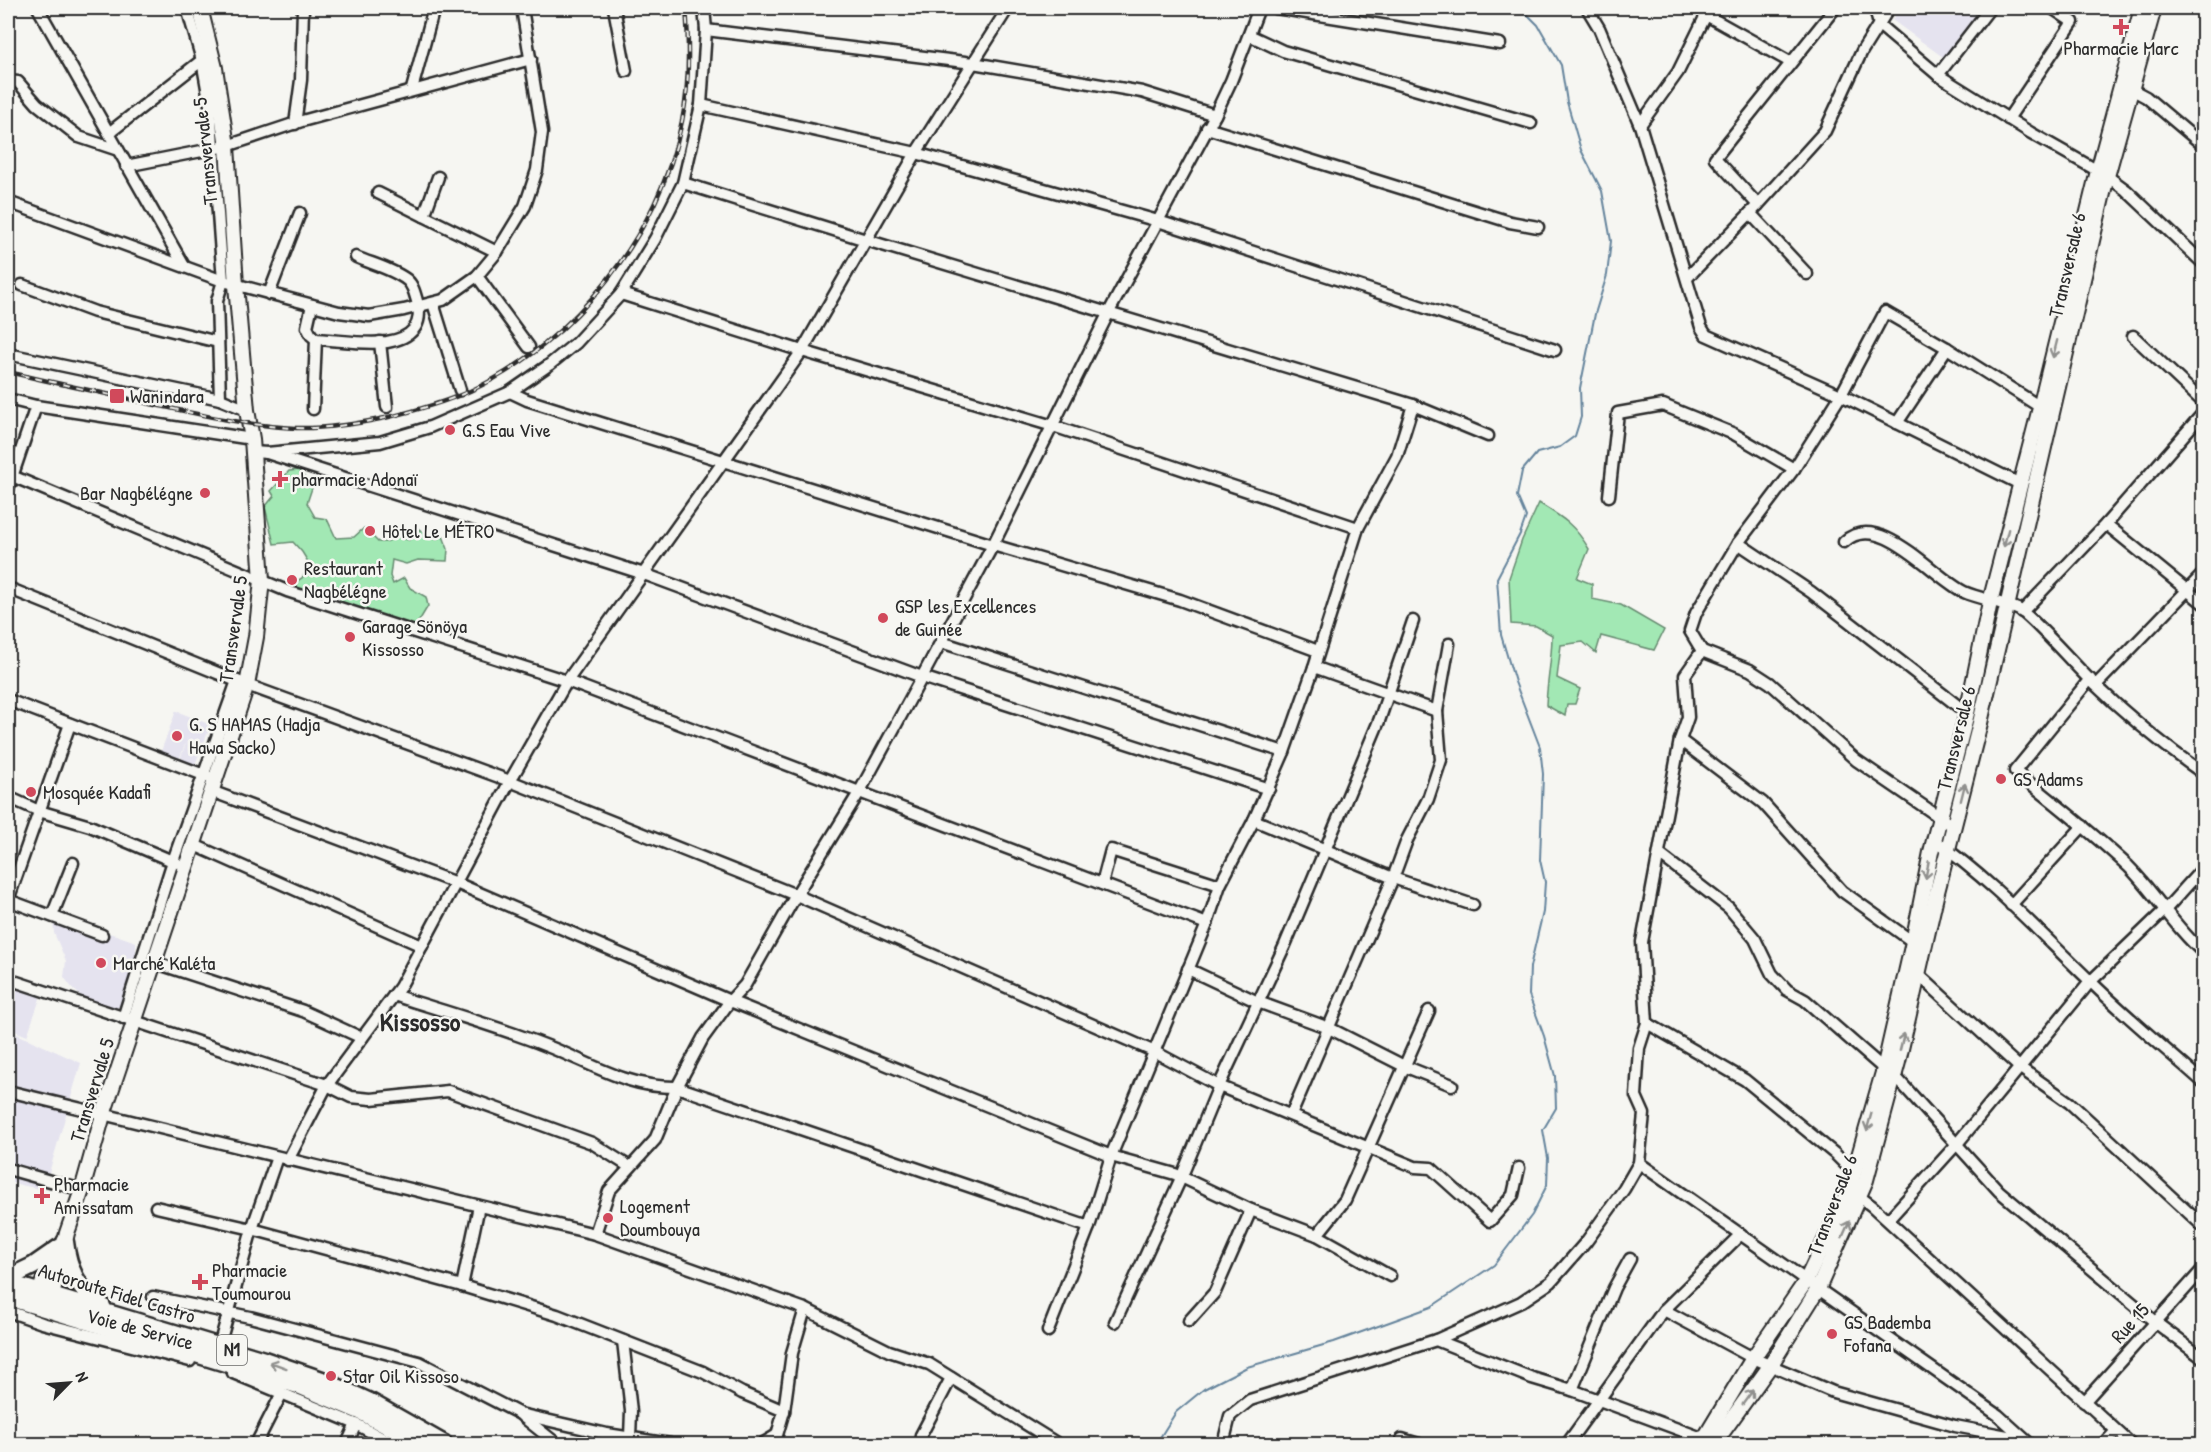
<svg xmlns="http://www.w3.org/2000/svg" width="2211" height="1452" font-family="'Patrick Hand',sans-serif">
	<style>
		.built { fill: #e5e3ef }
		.green { fill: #a2e8b4; stroke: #668a70; stroke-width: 1.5 }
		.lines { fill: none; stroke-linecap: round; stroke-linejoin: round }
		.stream { stroke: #65849c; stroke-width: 2 }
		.minor-casing { stroke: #2b2b2b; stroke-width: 15 }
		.secondary-casing { stroke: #2b2b2b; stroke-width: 18 }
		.trunk-casing { stroke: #2b2b2b; stroke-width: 21 }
		.minor { stroke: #f6f6f2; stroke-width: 10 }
		.secondary { stroke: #f6f6f2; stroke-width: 14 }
		.trunk { stroke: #f6f6f2; stroke-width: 16 }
		.rail-casing { stroke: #2b2b2b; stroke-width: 4.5 }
		.rail { stroke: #f6f6f2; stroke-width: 2; stroke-dasharray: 7; stroke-linecap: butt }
		.oneway { stroke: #90908e }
		.poi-dot { fill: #d1495b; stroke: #f6f6f2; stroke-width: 2 }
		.labels { text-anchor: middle; stroke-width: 5; stroke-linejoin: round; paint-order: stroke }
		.shield { fill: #f6f6f2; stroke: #686867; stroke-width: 1.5 }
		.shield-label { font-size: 18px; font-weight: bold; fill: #2b2b2b }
		.poi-label { font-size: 20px; fill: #2b2b2b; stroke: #f6f6f2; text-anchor: start }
		.street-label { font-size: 20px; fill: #2b2b2b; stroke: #f6f6f2 }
		.district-label { font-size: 26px; font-weight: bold; fill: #2b2b2b; stroke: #f6f6f2 }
	</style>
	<rect width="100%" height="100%" fill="#f6f6f2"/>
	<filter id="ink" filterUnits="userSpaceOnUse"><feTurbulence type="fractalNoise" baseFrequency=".0167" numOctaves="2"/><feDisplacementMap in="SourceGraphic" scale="12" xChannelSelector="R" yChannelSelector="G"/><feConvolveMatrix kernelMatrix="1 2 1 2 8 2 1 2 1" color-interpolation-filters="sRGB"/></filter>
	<g filter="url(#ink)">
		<g class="built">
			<path d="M 1900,8 L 1978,8 L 1982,11 L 1947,60 L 1892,20 Z"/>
			<path d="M 176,711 L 211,725 L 194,767 L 179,762 L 190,733 L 178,762 L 160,754 Z"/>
			<path d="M 53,919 L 116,935 L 136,942 L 136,965 L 124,1007 L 108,1008 L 87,1001 L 73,989 L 64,977 L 66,961 L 54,933 Z"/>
			<path d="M 19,986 L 42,993 L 27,1036 L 8,1028 L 8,1012 Z"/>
			<path d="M 8,1030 L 81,1063 L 44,1190 L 8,1182 Z"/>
		</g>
		<g class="green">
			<path d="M 299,470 L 312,488 L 307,503 L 315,517 L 327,519 L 336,538 L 354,537 L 364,528 L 378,542 L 386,542 L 396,537 L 409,540 L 417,528 L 435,539 L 443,536 L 448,549 L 447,561 L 418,560 L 406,564 L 392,560 L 390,576 L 393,584 L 404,578 L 410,588 L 426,597 L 428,606 L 416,626 L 389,628 L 380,615 L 339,603 L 342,594 L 335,585 L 306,592 L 294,599 L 287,587 L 302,578 L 310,565 L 302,552 L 293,542 L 274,544 L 265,507 L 274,496 L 271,491 L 289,471 Z"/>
			<path d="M 1539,503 C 1563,518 1574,524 1589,549 L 1577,578 L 1592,584 L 1592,599 L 1621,605 L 1664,630 L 1654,650 L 1601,636 L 1596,653 L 1583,642 L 1561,645 L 1557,678 L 1580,689 L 1575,704 L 1567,704 L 1565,716 L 1546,705 C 1547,681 1552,659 1552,635 L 1536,626 L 1511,624 L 1509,578 L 1522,540 Z"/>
		</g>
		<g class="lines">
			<path class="stream" d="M 1156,1444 L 1176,1412 L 1204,1389 L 1247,1367 L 1334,1342 L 1431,1307 L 1494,1265 L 1532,1215 L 1547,1185 L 1548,1158 L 1543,1130 L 1556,1108 L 1555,1076 L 1544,1036 L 1529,995 L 1530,967 L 1543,912 L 1545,882 L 1540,860 L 1543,774 L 1540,747 L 1515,682 L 1501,635 L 1497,578 L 1520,534 L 1526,517 L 1517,496 L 1522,471 L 1537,453 L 1560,447 L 1575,436 L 1581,417 L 1580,388 L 1595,314 L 1607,275 L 1611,241 L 1602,191 L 1581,150 L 1567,102 L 1561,65 L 1538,25 L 1521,8"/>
			<defs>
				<g id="minor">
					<path d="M 38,8 L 184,266"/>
					<path d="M 187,8 L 202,60 L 210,105 L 223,281 L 217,301 L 220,399"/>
					<path d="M 614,8 L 626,71"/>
					<path d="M 1276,8 L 1500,44"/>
					<path d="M 1587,8 L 1599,28 L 1640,125 L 1701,327 L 1706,335 L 1841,395 L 2020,484"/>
					<path d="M 1875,8 L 1879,25 L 1938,75 L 2031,133 L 2107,176 L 2126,190 L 2204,264"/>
					<path d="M 706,30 L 973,63 L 1142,92 L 1215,115"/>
					<path d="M 1249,35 L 1283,51 L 1531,123"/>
					<path d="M 1938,75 L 1990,8"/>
					<path d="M 8,81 L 18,82 L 37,104 L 79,137 L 118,150"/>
					<path d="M 412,89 L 434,8"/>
					<path d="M 2131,89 L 2146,97 L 2204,146"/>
					<path d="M 701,105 L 916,153 L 1158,221 L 1555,350"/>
					<path d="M 2008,119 L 2073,22 L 2052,8"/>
					<path d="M 295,124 L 301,80 L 303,8"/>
					<path d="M 1640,125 L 1678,72 L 1706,15 L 1790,62"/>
					<path d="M 1207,128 L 1510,222 L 1538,227"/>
					<path d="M 109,133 L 206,57"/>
					<path d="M 126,166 L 227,146 L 302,121 L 531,59"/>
					<path d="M 438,177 L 424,216 L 497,252"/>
					<path d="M 683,183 L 866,240 L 1413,405 L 1488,436"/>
					<path d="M 378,193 L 424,216"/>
					<path d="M 8,202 L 223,281 L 339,312 L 369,316 L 404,310 L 443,300 L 477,276 L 497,252 L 525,206 L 537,170 L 542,132 L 522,8"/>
					<path d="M 1758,205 L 1715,158 L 1835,8"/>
					<path d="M 1750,213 L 1807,274"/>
					<path d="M 477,276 L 529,347"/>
					<path d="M 1687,278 L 1758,205 L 1825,131 L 1862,51 L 1889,8"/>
					<path d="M 22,285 L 95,312 L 218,342"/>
					<path d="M 269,294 L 300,213"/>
					<path d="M 621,294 L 802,351 L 1053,426 L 1358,528"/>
					<path d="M 433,303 L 460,390"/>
					<path d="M 312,305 L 307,327 L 311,335 L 316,339 C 339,340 364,345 387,342 C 411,338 424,326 417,301 C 415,294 413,285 407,280 C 393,269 372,264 356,257"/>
					<path d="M 2133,336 L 2204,403"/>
					<path d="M 380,342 L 387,407"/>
					<path d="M 8,354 L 220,399 L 247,410"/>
					<path d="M 510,392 L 527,400 L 993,545 L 1180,600 L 1318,651"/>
					<path d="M 8,399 L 36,406 L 252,439"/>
					<path d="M 313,409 L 316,339"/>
					<path d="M 1897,423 L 1947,348"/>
					<path d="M 253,452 L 267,453 L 380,442 L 430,427 L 510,392 L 549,365 L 576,343 L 621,294 L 655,239 L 683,183 L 701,105 L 706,30 L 704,8"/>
					<path d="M 267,453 L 644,574 L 922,677 L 1269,789"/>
					<path d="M 12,476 L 287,591 L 567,681 L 1207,924"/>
					<path d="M 8,489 L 36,406"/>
					<path d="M 1609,496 L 1618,413 L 1663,405 L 1734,434 L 1794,469"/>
					<path d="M 2106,524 L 2204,604"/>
					<path d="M 1844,542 C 1879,509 1933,577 1964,592 C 1981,600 2012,603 2024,613 C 2047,633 2067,657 2088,678 C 2123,712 2164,746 2204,774"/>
					<path d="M 1738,543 L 1811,592 L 1967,713"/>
					<path d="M 8,588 L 247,685 L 510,781 L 796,895 L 1155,1052 L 1219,1086 L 1415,1167 L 1431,1168 L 1490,1221 L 1513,1195 L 1519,1168"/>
					<path d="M 2022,612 L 2106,524 L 2204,412"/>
					<path d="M 941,642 L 1284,752"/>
					<path d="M 1702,651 L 1750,670 L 1770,683 L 1856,760 L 1954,827"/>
					<path d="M 1314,667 L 1437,711"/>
					<path d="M 2090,679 L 2015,771 C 2053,802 2092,832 2128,866 C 2155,893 2175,928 2204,953"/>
					<path d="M 2096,685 L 2204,573"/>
					<path d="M 8,700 L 209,777"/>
					<path d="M 1680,740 L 1763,803 L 1842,891 L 1913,942"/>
					<path d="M 211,791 L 456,883 L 730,1001 L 1111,1156 L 1175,1174 L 1251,1210 L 1317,1235 L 1390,1276"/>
					<path d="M 8,797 L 39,811 L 90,826 L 177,863"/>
					<path d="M 1254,820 L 1393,878 L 1473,905"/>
					<path d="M 1934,840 C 1990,879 2038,931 2087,978 C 2124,1015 2165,1048 2204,1083"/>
					<path d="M 192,844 L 422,946"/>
					<path d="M 1659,854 L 1729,908 L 1755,939 L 1772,974 L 1787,990 L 1805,1000 L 1884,1069 L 1894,1075 L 1999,1191 L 2155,1322 L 2204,1359"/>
					<path d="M 1102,884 L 1111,850 L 1220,885"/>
					<path d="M 8,900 L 70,724"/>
					<path d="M 8,900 L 102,935"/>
					<path d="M 2011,905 L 2083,826"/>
					<path d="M 52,916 L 73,863"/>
					<path d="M 153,962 L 303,1011 L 362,1038"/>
					<path d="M 1188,969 L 1258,1002 L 1329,1028 L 1404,1066 L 1452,1085"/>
					<path d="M 1919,975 L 2019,1067 L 2070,1103 L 2204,1227"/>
					<path d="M 8,979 L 327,1085 L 351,1097 L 371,1099 L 448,1091 L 592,1143 L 630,1167"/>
					<path d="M 394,995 C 445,1012 497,1026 547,1046 C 591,1063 627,1088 677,1087 L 1089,1227"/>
					<path d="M 123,1018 L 173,861 L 237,681"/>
					<path d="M 1647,1023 L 1745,1080 L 1835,1154 L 1854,1173"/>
					<path d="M 8,1091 L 595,1234 L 805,1309 L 889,1351 L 929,1364 L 1058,1444"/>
					<path d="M 1291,1115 L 1393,878 L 1407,840 L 1428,799 L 1441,760 L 1437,711 L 1449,644"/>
					<path d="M 288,1160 L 327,1085 L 400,987 L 510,781 L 567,681 L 802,351 L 916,153 L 1008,8"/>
					<path d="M 1639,1163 L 1998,1415 L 2030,1444"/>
					<path d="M 8,1169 L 82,1190"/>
					<path d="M 1860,1197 L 1872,1206 L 2131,1444"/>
					<path d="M 156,1207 L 252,1229 L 462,1286 L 557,1315 L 703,1372 L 742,1393 L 784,1411"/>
					<path d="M 1888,1220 L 1956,1145 L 2090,982 L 2166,909 L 2204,867"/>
					<path d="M 595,1234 L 609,1191 L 655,1140 L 677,1087 L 703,1038 L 730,1001 L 745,985 L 796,895 L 860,791 L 922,677 L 993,545 L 1109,312 L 1215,115 L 1231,81 L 1259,8"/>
					<path d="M 1317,1235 L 1345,1200 L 1429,1011"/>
					<path d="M 462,1286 L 479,1206"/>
					<path d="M 153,1297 L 250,1317 L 419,1362 L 520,1414 L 607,1434 L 670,1444"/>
					<path d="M 1664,1310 L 1753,1358 L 1833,1392 L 1955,1426 L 2023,1439"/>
					<path d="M 8,1311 L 42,1323 L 190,1361"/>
					<path d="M 1189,1321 L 1215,1292 L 1251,1210"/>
					<path d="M 1115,1322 L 1181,1178 L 1219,1086 L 1285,945 L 1325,850 L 1379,721 L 1413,621"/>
					<path d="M 1048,1331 L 1089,1227 L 1111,1156 L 1207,924 L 1220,885 L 1254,820 L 1284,752 L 1314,667 L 1358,528 L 1397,456 L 1413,405"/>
					<path d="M 1436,1340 L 1521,1302 L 1551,1282 L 1586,1242 L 1624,1189 L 1639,1163 L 1644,1114 L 1636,1096 L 1639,1048 L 1647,1023 L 1642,942 L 1680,740 L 1688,717 L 1685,675 L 1702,651 L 1690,631 L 1696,613 L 1738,543 L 1794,469 L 1841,395 L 1885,312 L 1947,348 L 2045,410"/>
					<path d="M 623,1341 L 631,1411 L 630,1437"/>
					<path d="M 219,1346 L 252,1229 L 277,1157"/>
					<path d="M 233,1373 L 356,1424 L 393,1444"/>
					<path d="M 1572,1390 L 1614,1288 L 1630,1259"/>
					<path d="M 2084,1402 L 2204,1268"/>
					<path d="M 522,1416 L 557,1444"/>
					<path d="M 1402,1439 L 1419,1444"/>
					<path d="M 256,1444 L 282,1393"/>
					<path d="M 347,1444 L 356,1424"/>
					<path d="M 762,1444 L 777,1435 L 784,1411 L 792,1353 L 805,1309"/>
					<path d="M 920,1444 L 921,1435 L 951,1378"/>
					<path d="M 1223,1444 L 1230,1416 L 1250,1400 L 1436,1340 L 1532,1378 L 1572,1390 L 1710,1441"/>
					<path d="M 1567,1444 L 1664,1310 L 1741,1234"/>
					<path d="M 2104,1444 L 2116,1431"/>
				</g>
				<g id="secondary">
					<path d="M 36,1302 L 47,1270 L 59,1248"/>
					<path d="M 50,1304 L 67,1233 L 82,1190 L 103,1115 L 247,685 L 256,637 L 262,580 L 252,439 L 247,410 L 236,285 L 227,146 L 215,68 L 200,8"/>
					<path d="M 1701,1444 L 1753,1358 L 1806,1281 L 1849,1190 L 1854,1173 L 1884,1069 L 1913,942 L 1931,852 L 1967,713 L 1990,602 L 2040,408 L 2098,171 L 2142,8"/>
					<path d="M 1714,1444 L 1770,1366 L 1818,1289 L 1866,1180 L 1898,1062 L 1936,896 L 1980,723 L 2107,176 L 2154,8"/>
				</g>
				<g id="trunk">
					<path d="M 65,1242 C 68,1269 78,1291 102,1306"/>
					<path d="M 8,1278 L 33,1266 L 59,1248"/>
					<path d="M 8,1283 L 264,1360 L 322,1380 L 370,1402 L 444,1444"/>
					<path d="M 8,1297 L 298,1385 L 362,1412 L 421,1444"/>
				</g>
			</defs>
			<use href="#minor" class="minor-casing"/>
			<use href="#secondary" class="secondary-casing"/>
			<use href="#trunk" class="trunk-casing"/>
			<use href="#minor" class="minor"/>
			<use href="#secondary" class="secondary"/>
			<use href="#trunk" class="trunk"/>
			<defs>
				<path id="rail" d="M 8,372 C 55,383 103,393 151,404 C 198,414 247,426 296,428 C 325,429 356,424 385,418 C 414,411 443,403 470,391 C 575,343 660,233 682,121 C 690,84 689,45 686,8"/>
			</defs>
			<use href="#rail" class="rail-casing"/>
			<use href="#rail" class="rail"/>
		</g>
		<defs><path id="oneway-shaft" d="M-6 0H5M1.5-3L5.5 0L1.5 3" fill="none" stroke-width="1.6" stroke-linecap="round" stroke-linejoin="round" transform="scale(1.5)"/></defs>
		<g class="oneway">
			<use href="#oneway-shaft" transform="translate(2055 349) rotate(104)"/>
			<use href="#oneway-shaft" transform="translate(2006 538) rotate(104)"/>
			<use href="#oneway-shaft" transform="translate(1963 792) rotate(-76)"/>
			<use href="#oneway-shaft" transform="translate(1927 870) rotate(101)"/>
			<use href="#oneway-shaft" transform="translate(1902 1042) rotate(-76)"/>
			<use href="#oneway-shaft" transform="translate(1869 1122) rotate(106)"/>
			<use href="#oneway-shaft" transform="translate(1846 1229) rotate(-66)"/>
			<use href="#oneway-shaft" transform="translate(278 1365) rotate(-160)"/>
			<use href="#oneway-shaft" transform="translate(1748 1397) rotate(-54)"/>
		</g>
	</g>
	<g class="poi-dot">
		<path d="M2118 18h6v6h6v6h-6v6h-6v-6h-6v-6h6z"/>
		<rect x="109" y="388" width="16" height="16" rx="3"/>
		<circle cx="450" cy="430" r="6"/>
		<path d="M277 470h6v6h6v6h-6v6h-6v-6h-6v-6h6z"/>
		<circle cx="205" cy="493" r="6"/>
		<circle cx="370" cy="531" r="6"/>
		<circle cx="292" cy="580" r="6"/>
		<circle cx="883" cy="618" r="6"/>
		<circle cx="350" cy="637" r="6"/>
		<circle cx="177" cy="736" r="6"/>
		<circle cx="2001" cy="779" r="6"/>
		<circle cx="31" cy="792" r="6"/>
		<circle cx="101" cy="963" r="6"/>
		<path d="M39 1187h6v6h6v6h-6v6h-6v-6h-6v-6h6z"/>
		<circle cx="608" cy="1218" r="6"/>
		<path d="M197 1273h6v6h6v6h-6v6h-6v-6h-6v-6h6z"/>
		<circle cx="1832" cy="1334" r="6"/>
		<circle cx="331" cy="1376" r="6"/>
	</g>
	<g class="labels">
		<rect class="shield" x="217" y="1335" width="30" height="30" rx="4.5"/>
		<g class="shield-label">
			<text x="232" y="1356">N1</text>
		</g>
		<g class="poi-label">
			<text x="2121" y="55" text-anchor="middle">Pharmacie Marc</text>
			<text x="130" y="403">Wanindara</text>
			<text x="462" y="437">G.S Eau Vive</text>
			<text x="292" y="486">pharmacie Adonaï</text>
			<text x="193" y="500" text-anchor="end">Bar Nagbélégne</text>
			<text x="382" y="538">Hôtel Le MÉTRO</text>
			<text x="304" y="575">Restaurant<tspan x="304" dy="23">Nagbélégne</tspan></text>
			<text x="895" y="613">GSP les Excellences<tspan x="895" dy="23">de Guinée</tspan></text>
			<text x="362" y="633">Garage Sönöya<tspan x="362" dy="23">Kissosso</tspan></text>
			<text x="189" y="731">G. S HAMAS (Hadja<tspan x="189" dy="23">Hawa Sacko)</tspan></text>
			<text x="2013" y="786">GS Adams</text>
			<text x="43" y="799">Mosquée Kadafi</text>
			<text x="113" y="970">Marché Kaléta</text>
			<text x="54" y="1191">Pharmacie<tspan x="54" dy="23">Amissatam</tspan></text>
			<text x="620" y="1213">Logement<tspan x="620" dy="23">Doumbouya</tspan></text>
			<text x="212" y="1277">Pharmacie<tspan x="212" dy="23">Toumourou</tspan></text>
			<text x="1844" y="1329">GS Bademba<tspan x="1844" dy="23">Fofana</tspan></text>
			<text x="343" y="1383">Star Oil Kissoso</text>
		</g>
		<g class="street-label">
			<text transform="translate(205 151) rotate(-96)" y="7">Transvervale 5</text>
			<text transform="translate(2067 265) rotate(-77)" y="7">Transversale 6</text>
			<text transform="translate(233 629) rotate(-82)" y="7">Transvervale 5</text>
			<text transform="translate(1956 738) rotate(-76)" y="7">Transversale 6</text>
			<text transform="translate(92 1090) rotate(-73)" y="7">Transvervale 5</text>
			<text transform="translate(1832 1205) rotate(-69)" y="7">Transversale 6</text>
			<text transform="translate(117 1293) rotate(17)" y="7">Autoroute Fidel Castro</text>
			<text transform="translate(2130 1323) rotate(-48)" y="7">Rue 15</text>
			<text transform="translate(140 1329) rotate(15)" y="7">Voie de Service</text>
		</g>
		<g class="district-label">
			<text x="420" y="1031">Kissosso</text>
		</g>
	</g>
	<rect width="2211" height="1452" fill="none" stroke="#f6f6f2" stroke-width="30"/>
	<rect x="15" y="15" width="2181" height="1422" fill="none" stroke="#2b2b2b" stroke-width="2" filter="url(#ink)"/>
	<g transform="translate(69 1383) rotate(65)" stroke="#f6f6f2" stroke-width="4.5" paint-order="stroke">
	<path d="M0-4.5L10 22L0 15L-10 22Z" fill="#2b2b2b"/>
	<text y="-9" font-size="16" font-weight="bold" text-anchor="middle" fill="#2b2b2b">N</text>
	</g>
</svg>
